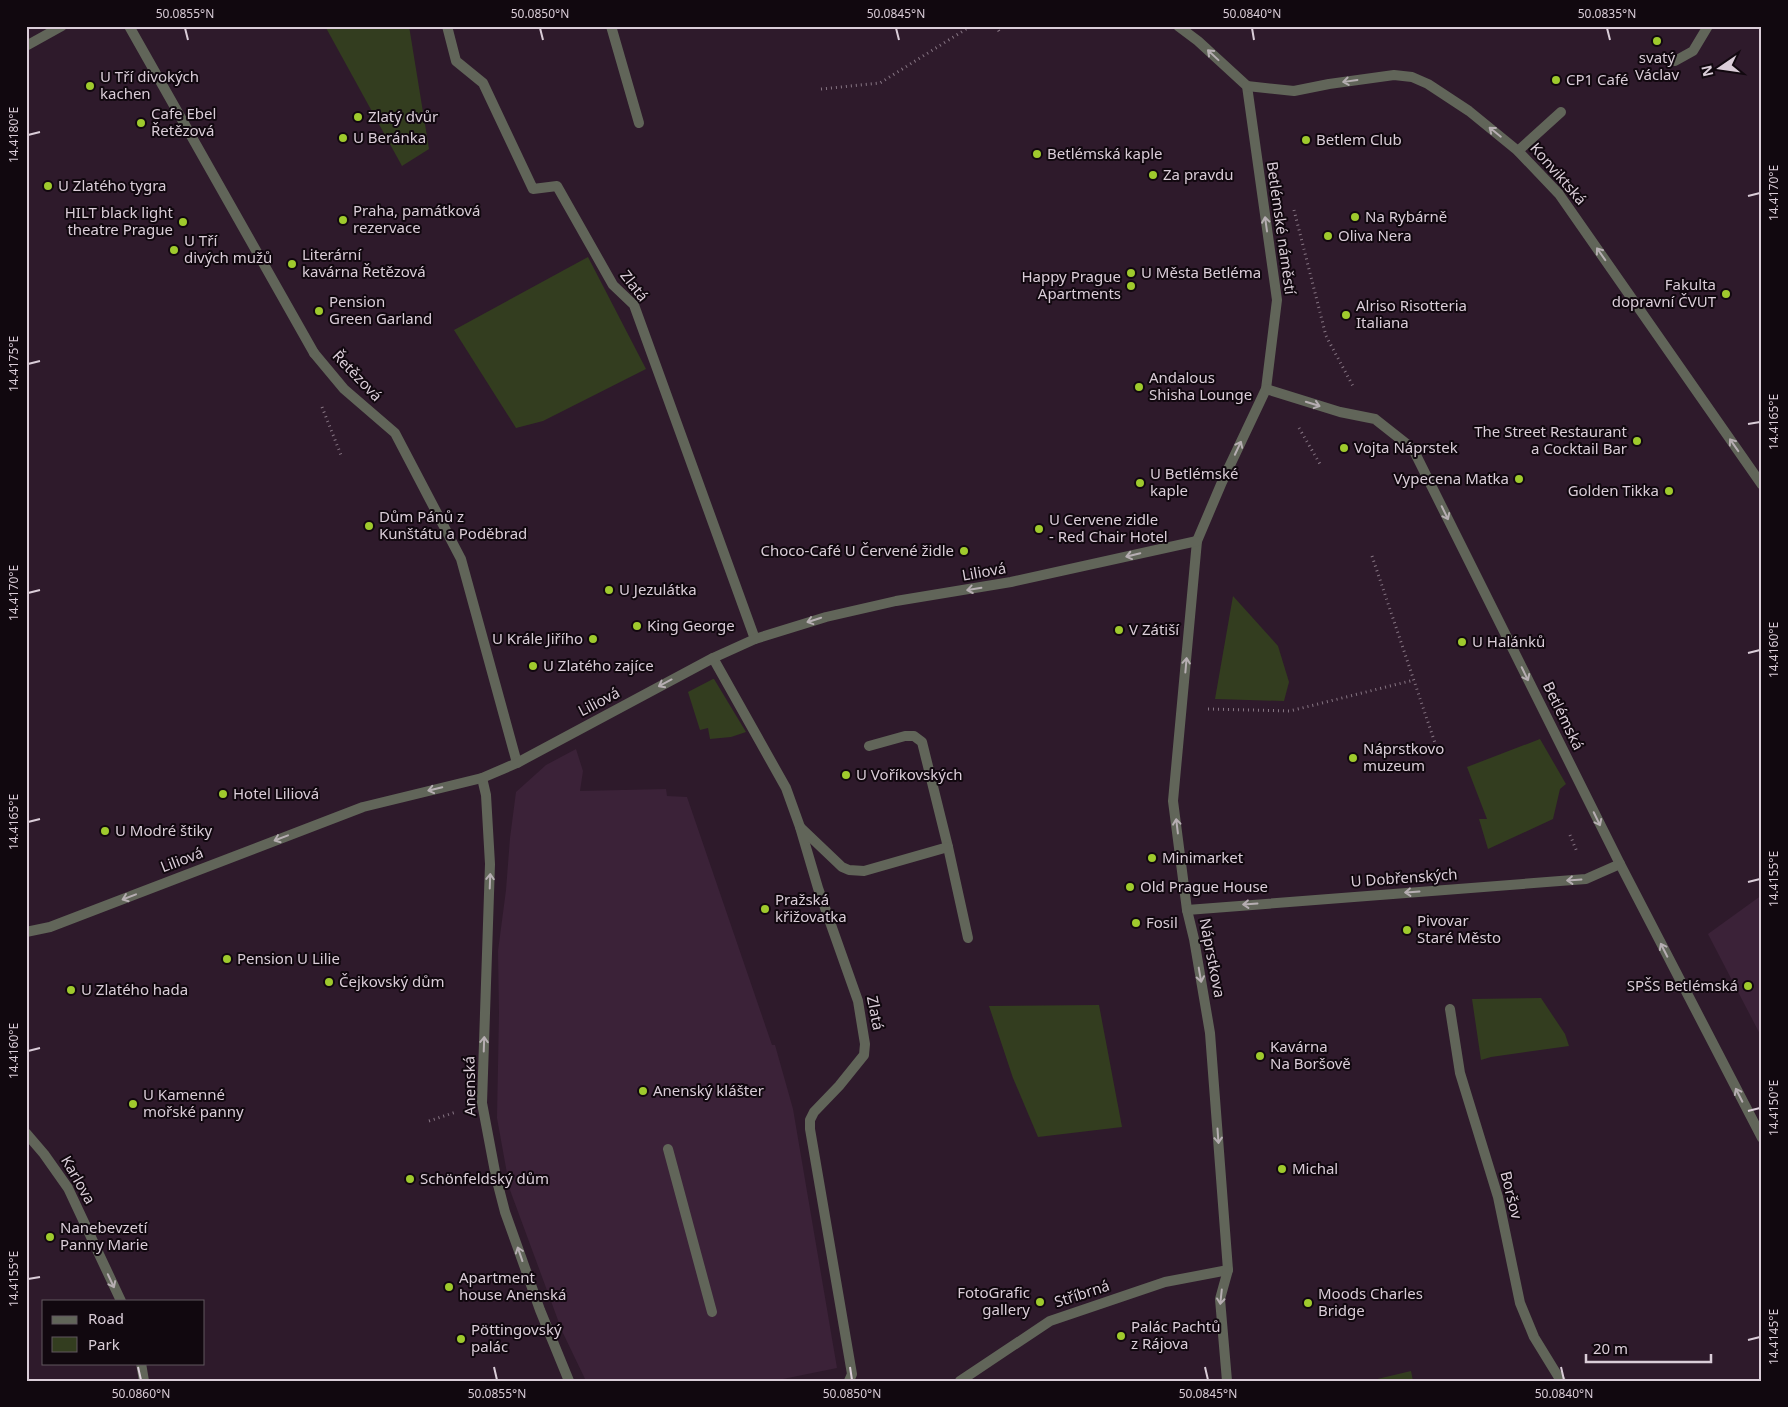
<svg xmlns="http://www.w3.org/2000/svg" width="1788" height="1407" font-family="'Noto Sans',sans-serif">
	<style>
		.built { fill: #3b2238 }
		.green { fill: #333d1f }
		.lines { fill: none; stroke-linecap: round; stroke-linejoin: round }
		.path { stroke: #867583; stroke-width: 3; stroke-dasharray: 1 4; stroke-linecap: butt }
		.service { stroke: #616559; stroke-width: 10 }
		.pedestrian { stroke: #616559; stroke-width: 10 }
		.minor { stroke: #616559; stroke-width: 10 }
		.oneway { stroke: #b6aeb2 }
		.ticks { fill: none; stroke: #dacdd8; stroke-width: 2 }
		.poi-dot { fill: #9fca2d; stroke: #11080f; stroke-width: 2 }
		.labels { text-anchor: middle; stroke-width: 4; stroke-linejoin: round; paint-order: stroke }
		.poi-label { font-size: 15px; fill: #dacdd8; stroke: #11080f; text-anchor: start }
		.street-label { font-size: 15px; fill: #dacdd8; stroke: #11080f }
		.neatline { fill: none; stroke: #dacdd8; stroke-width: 2 }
		.ticks-label { font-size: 12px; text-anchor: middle; fill: #dacdd8 }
	</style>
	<rect width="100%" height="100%" fill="#2e1a2b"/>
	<g class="built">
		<path d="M 576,749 L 583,771 L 580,791 L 666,789 L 667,796 L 687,797 L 772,1045 L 775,1045 L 793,1109 L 837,1368 L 773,1381 L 586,1381 L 562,1331 L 510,1190 L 497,1118 L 499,1013 L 498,951 L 506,890 L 510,838 L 516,792 L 546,765 Z"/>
		<path d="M 1762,895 L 1762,1038 L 1708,934 Z"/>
	</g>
	<g class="green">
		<path d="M 325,26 L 409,26 L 429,149 L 402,166 Z"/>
		<path d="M 588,257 L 646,369 L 543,421 L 516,428 L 454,330 Z"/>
		<path d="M 1233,596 L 1278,646 L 1289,682 L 1284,701 L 1215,699 Z"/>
		<path d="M 713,679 L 714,679 L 746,732 L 731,737 L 710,739 L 708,728 L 700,730 L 688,692 Z"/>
		<path d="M 1540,739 L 1566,784 L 1560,789 L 1553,819 L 1488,849 L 1479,819 L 1487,819 L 1467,767 Z"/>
		<path d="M 1541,998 L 1565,1034 L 1569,1046 L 1491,1057 L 1481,1060 L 1472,999 Z"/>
		<path d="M 1099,1005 L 1122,1127 L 1038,1137 L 1013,1078 L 989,1006 Z"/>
		<path d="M 1411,1371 L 1413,1381 L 1369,1381 Z"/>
	</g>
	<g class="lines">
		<g class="path">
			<path d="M 996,26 L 1000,33"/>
			<path d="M 1432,27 L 1434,26"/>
			<path d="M 821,89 L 880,83 L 971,26"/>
			<path d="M 1294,210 L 1326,336 L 1354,388"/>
			<path d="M 322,407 L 341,455"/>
			<path d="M 1299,428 L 1320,464"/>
			<path d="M 1372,556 L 1437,749"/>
			<path d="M 1208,709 L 1290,711 L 1414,680"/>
			<path d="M 1570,835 L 1577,852"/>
			<path d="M 429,1121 L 456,1112"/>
		</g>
		<g class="service">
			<path d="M 447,26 L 456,61 L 483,83 L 533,189 L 557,186 L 613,285 L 634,305 L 755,639"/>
			<path d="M 611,26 L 639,123"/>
			<path d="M 1675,61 L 1693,51 L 1708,26"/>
			<path d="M 1518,151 L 1561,112"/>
			<path d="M 314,353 L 344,389 L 395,433 L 461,559 L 517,763"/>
			<path d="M 713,658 L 786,788 L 800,827 L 818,888 L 858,1001 L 865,1044 L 864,1055 L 839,1086 L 814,1112 L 810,1120 L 810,1129 L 852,1374 L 849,1381"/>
			<path d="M 869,746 L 905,736 L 914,736 L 922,742 L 948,847"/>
			<path d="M 800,827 L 842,867 L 849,870 L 864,871 L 948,847 L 968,938"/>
			<path d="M 668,1149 L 712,1312"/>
			<path d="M 960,1381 L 1050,1321 L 1165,1282 L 1228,1270"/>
		</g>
		<g class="pedestrian">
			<path d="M 26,1133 L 44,1154 L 68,1188 L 121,1301"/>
			<path d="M 141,1363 L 144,1381"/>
		</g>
		<g class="minor">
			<path d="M 129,26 L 314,353"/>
			<path d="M 1178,26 L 1198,41 L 1247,86 L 1277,300 L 1266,389 L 1222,482 L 1197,541 L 1173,801 L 1187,910 L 1194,939 L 1210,1033 L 1228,1270 L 1220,1299 L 1227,1381"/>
			<path d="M 26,46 L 62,26"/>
			<path d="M 1247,86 L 1294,91 L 1329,84 L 1394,75 L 1412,77 L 1428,84 L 1469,111 L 1518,151 L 1559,194 L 1762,485"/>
			<path d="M 1266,389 L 1340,412 L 1375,419 L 1413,449 L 1620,864 L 1762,1138"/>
			<path d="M 482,778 L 486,795 L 490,864 L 482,1103 L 496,1177 L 505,1212 L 540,1310 L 569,1381"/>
			<path d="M 1187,910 L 1586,879 L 1620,864"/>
			<path d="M 26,932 L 50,927 L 363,807 L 482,778 L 517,763 L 713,658 L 755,639 L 826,617 L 896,601 L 1011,582 L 1197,541"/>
			<path d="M 1450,1009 L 1460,1073 L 1498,1197 L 1520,1303 L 1534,1337 L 1561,1381"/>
		</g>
	</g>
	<defs><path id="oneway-shaft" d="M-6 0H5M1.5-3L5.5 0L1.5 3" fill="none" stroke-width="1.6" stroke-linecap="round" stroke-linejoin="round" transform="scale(1.25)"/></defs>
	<g class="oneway">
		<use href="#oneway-shaft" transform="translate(1213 55) rotate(-137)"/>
		<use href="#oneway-shaft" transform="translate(1350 81) rotate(172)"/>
		<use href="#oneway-shaft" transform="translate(1495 132) rotate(-141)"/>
		<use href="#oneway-shaft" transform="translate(1266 224) rotate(-98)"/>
		<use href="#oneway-shaft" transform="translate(1601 254) rotate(-125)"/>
		<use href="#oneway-shaft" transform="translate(1313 404) rotate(17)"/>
		<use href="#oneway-shaft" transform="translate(1734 445) rotate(-125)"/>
		<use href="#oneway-shaft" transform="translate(1238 448) rotate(-65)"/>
		<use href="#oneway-shaft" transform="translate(1445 513) rotate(64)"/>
		<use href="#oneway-shaft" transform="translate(1133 555) rotate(167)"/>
		<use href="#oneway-shaft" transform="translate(974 589) rotate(171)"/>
		<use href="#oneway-shaft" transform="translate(814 620) rotate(162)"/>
		<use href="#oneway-shaft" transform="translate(1186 665) rotate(-85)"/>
		<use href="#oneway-shaft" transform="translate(1525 674) rotate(64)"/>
		<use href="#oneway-shaft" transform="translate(665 683) rotate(152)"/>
		<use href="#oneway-shaft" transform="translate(435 789) rotate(166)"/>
		<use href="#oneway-shaft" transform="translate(1597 819) rotate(64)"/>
		<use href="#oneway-shaft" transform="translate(1177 826) rotate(-97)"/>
		<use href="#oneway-shaft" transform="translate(281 838) rotate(159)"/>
		<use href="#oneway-shaft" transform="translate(1574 880) rotate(176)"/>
		<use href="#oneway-shaft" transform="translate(490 881) rotate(-88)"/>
		<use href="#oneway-shaft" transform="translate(1412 892) rotate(176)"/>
		<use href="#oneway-shaft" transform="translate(129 897) rotate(159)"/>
		<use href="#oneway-shaft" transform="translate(1250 904) rotate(176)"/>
		<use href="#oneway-shaft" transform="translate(1664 950) rotate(-117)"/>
		<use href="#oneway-shaft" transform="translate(1200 975) rotate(80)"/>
		<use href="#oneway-shaft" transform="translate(484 1044) rotate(-88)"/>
		<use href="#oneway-shaft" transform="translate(1739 1095) rotate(-117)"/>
		<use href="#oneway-shaft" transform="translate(1218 1136) rotate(86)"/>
		<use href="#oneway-shaft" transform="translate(520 1254) rotate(-109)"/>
		<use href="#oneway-shaft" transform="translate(111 1281) rotate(65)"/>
		<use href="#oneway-shaft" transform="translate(1221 1297) rotate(96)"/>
	</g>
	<path class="ticks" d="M 185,28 L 188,40M 540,28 L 543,40M 896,28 L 899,40M 1252,28 L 1254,40M 1607,28 L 1610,40M 28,135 L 40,132M 1748,196 L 1760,193M 28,364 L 40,361M 1748,424 L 1760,422M 28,593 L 40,590M 1748,653 L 1760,650M 28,822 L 40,819M 1748,882 L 1760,879M 28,1051 L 40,1048M 1748,1111 L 1760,1108M 28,1279 L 40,1277M 1748,1340 L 1760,1337M 138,1367 L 141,1380M 494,1367 L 497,1380M 850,1367 L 852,1380M 1205,1367 L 1208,1380M 1561,1367 L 1564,1380"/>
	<g class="poi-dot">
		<circle cx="1657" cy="41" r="5"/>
		<circle cx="1556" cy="80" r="5"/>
		<circle cx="90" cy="86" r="5"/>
		<circle cx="358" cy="117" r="5"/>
		<circle cx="141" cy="123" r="5"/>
		<circle cx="343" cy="138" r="5"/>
		<circle cx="1306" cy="140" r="5"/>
		<circle cx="1037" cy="154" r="5"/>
		<circle cx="1153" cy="175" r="5"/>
		<circle cx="48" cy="186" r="5"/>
		<circle cx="1355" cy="217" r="5"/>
		<circle cx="343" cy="220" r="5"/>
		<circle cx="183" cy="222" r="5"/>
		<circle cx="1328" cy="236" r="5"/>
		<circle cx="174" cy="250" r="5"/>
		<circle cx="292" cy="264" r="5"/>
		<circle cx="1131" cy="273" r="5"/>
		<circle cx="1131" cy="286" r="5"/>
		<circle cx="1726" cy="294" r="5"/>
		<circle cx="319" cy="311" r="5"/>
		<circle cx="1346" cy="315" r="5"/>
		<circle cx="1139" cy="387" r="5"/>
		<circle cx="1637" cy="441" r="5"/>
		<circle cx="1344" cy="448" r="5"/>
		<circle cx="1519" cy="479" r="5"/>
		<circle cx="1140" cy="483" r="5"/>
		<circle cx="1669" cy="491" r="5"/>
		<circle cx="369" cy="526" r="5"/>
		<circle cx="1039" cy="529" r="5"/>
		<circle cx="964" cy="551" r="5"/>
		<circle cx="609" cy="590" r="5"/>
		<circle cx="637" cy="626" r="5"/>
		<circle cx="1119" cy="630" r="5"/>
		<circle cx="593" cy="639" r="5"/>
		<circle cx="1462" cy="642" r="5"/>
		<circle cx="533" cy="666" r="5"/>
		<circle cx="1353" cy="758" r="5"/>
		<circle cx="846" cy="775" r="5"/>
		<circle cx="223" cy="794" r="5"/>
		<circle cx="105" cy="831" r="5"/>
		<circle cx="1152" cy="858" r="5"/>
		<circle cx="1130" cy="887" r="5"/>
		<circle cx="765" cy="909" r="5"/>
		<circle cx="1136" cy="923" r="5"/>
		<circle cx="1407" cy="930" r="5"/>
		<circle cx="227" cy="959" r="5"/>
		<circle cx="329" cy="982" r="5"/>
		<circle cx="1748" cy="986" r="5"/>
		<circle cx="71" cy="990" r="5"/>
		<circle cx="1260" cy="1056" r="5"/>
		<circle cx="643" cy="1091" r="5"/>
		<circle cx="133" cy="1104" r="5"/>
		<circle cx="1282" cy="1169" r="5"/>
		<circle cx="410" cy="1179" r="5"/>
		<circle cx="50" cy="1237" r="5"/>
		<circle cx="449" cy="1287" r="5"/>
		<circle cx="1040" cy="1302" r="5"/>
		<circle cx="1308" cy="1303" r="5"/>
		<circle cx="1121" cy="1336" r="5"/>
		<circle cx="461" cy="1339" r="5"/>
	</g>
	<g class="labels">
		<g class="poi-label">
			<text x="1657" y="63" text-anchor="middle">svatý<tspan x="1657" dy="17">Václav</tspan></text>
			<text x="100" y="82">U Tří divokých<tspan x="100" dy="17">kachen</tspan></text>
			<text x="1566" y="85">CP1 Café</text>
			<text x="151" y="119">Cafe Ebel<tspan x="151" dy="17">Řetězová</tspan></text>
			<text x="368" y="122">Zlatý dvůr</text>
			<text x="353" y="143">U Beránka</text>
			<text x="1316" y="145">Betlem Club</text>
			<text x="1047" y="159">Betlémská kaple</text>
			<text x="1163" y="180">Za pravdu</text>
			<text x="58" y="191">U Zlatého tygra</text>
			<text x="353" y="216">Praha, památková<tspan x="353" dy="17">rezervace</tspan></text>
			<text x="173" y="218" text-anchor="end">HILT black light<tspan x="173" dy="17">theatre Prague</tspan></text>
			<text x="1365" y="222">Na Rybárně</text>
			<text x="1338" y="241">Oliva Nera</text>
			<text x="184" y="246">U Tří<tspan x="184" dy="17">divých mužů</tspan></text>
			<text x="302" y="260">Literární<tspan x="302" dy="17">kavárna Řetězová</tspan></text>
			<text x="1141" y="278">U Města Betléma</text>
			<text x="1121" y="282" text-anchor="end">Happy Prague<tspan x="1121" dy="17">Apartments</tspan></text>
			<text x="1716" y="290" text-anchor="end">Fakulta<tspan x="1716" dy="17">dopravní ČVUT</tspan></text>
			<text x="329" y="307">Pension<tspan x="329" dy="17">Green Garland</tspan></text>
			<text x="1356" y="311">Alriso Risotteria<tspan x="1356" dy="17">Italiana</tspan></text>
			<text x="1149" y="383">Andalous<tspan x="1149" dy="17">Shisha Lounge</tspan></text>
			<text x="1627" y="437" text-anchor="end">The Street Restaurant<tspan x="1627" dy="17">a Cocktail Bar</tspan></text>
			<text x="1354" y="453">Vojta Náprstek</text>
			<text x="1150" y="479">U Betlémské<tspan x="1150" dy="17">kaple</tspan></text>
			<text x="1509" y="484" text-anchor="end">Vypecena Matka</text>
			<text x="1659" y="496" text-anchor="end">Golden Tikka</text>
			<text x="379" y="522">Dům Pánů z<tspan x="379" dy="17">Kunštátu a Poděbrad</tspan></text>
			<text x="1049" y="525">U Cervene zidle<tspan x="1049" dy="17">- Red Chair Hotel</tspan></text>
			<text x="954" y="556" text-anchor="end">Choco-Café U Červené židle</text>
			<text x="619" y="595">U Jezulátka</text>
			<text x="647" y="631">King George</text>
			<text x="1129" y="635">V Zátiší</text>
			<text x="583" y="644" text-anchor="end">U Krále Jiřího</text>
			<text x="1472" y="647">U Halánků</text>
			<text x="543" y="671">U Zlatého zajíce</text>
			<text x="1363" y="754">Náprstkovo<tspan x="1363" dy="17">muzeum</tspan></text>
			<text x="856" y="780">U Voříkovských</text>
			<text x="233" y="799">Hotel Liliová</text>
			<text x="115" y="836">U Modré štiky</text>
			<text x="1162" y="863">Minimarket</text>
			<text x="1140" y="892">Old Prague House</text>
			<text x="775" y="905">Pražská<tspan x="775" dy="17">křižovatka</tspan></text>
			<text x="1417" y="926">Pivovar<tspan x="1417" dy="17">Staré Město</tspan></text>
			<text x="1146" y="928">Fosil</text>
			<text x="237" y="964">Pension U Lilie</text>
			<text x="339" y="987">Čejkovský dům</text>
			<text x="1738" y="991" text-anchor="end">SPŠS Betlémská</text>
			<text x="81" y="995">U Zlatého hada</text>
			<text x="1270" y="1052">Kavárna<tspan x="1270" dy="17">Na Boršově</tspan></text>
			<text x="653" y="1096">Anenský klášter</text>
			<text x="143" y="1100">U Kamenné<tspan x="143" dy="17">mořské panny</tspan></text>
			<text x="1292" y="1174">Michal</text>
			<text x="420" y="1184">Schönfeldský dům</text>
			<text x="60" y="1233">Nanebevzetí<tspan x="60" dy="17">Panny Marie</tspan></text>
			<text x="459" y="1283">Apartment<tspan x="459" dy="17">house Anenská</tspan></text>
			<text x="1030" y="1298" text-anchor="end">FotoGrafic<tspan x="1030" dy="17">gallery</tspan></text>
			<text x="1318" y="1299">Moods Charles<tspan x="1318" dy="17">Bridge</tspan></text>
			<text x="1131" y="1332">Palác Pachtů<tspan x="1131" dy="17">z Rájova</tspan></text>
			<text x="471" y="1335">Pöttingovský<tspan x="471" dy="17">palác</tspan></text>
		</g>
		<g class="street-label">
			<text transform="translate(1558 174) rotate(49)" y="5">Konviktská</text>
			<text transform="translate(1281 228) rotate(82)" y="5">Betlémské náměstí</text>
			<text transform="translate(634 286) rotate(52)" y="5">Zlatá</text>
			<text transform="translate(357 376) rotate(46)" y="5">Řetězová</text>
			<text transform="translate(984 572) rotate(-10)" y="5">Liliová</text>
			<text transform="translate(599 702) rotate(-28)" y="5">Liliová</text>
			<text transform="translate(1563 716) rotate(64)" y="5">Betlémská</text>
			<text transform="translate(182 860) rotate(-21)" y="5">Liliová</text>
			<text transform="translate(1404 878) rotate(-4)" y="5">U Dobřenských</text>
			<text transform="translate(1212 958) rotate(79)" y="5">Náprstkova</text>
			<text transform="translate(875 1013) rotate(79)" y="5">Zlatá</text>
			<text transform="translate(470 1086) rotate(-91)" y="5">Anenská</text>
			<text transform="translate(78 1180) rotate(60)" y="5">Karlova</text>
			<text transform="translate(1511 1195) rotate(76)" y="5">Boršov</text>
			<text transform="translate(1082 1294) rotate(-18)" y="5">Stříbrná</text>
		</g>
	</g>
	<rect width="1788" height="1407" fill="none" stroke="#11080f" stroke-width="55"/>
	<rect x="42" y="1300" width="162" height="65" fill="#11080f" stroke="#61575f"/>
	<rect x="52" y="1316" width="25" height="8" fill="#616559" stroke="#61575f"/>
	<text x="88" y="1324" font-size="15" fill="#dacdd8">Road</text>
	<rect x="52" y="1337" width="25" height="15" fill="#333d1f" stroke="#61575f"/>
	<text x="88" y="1350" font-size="15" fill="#dacdd8">Park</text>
	<g transform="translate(1720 68) rotate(257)" stroke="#11080f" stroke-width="4" paint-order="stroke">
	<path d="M0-4L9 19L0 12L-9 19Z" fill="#dacdd8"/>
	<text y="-8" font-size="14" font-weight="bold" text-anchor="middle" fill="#dacdd8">N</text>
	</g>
	<path d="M1586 1354v8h125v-8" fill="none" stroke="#dacdd8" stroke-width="2.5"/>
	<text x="1593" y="1354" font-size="15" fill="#dacdd8" stroke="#11080f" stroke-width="4" paint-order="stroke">20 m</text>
	<rect x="28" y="28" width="1732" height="1352" class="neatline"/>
	<g class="ticks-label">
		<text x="185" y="18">50.0855°N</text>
		<text x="540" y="18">50.0850°N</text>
		<text x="896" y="18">50.0845°N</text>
		<text x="1252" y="18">50.0840°N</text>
		<text x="1607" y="18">50.0835°N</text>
		<text transform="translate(14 135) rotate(-90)" y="4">14.4180°E</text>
		<text transform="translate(1774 193) rotate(-90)" y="4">14.4170°E</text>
		<text transform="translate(14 364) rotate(-90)" y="4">14.4175°E</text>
		<text transform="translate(1774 422) rotate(-90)" y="4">14.4165°E</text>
		<text transform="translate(14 593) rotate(-90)" y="4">14.4170°E</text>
		<text transform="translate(1774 650) rotate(-90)" y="4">14.4160°E</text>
		<text transform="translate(14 822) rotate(-90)" y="4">14.4165°E</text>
		<text transform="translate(1774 879) rotate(-90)" y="4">14.4155°E</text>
		<text transform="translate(14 1051) rotate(-90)" y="4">14.4160°E</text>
		<text transform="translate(1774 1108) rotate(-90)" y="4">14.4150°E</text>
		<text transform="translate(14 1279) rotate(-90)" y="4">14.4155°E</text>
		<text transform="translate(1774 1337) rotate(-90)" y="4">14.4145°E</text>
		<text x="141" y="1398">50.0860°N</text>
		<text x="497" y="1398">50.0855°N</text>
		<text x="852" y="1398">50.0850°N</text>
		<text x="1208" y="1398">50.0845°N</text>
		<text x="1564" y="1398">50.0840°N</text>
	</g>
</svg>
